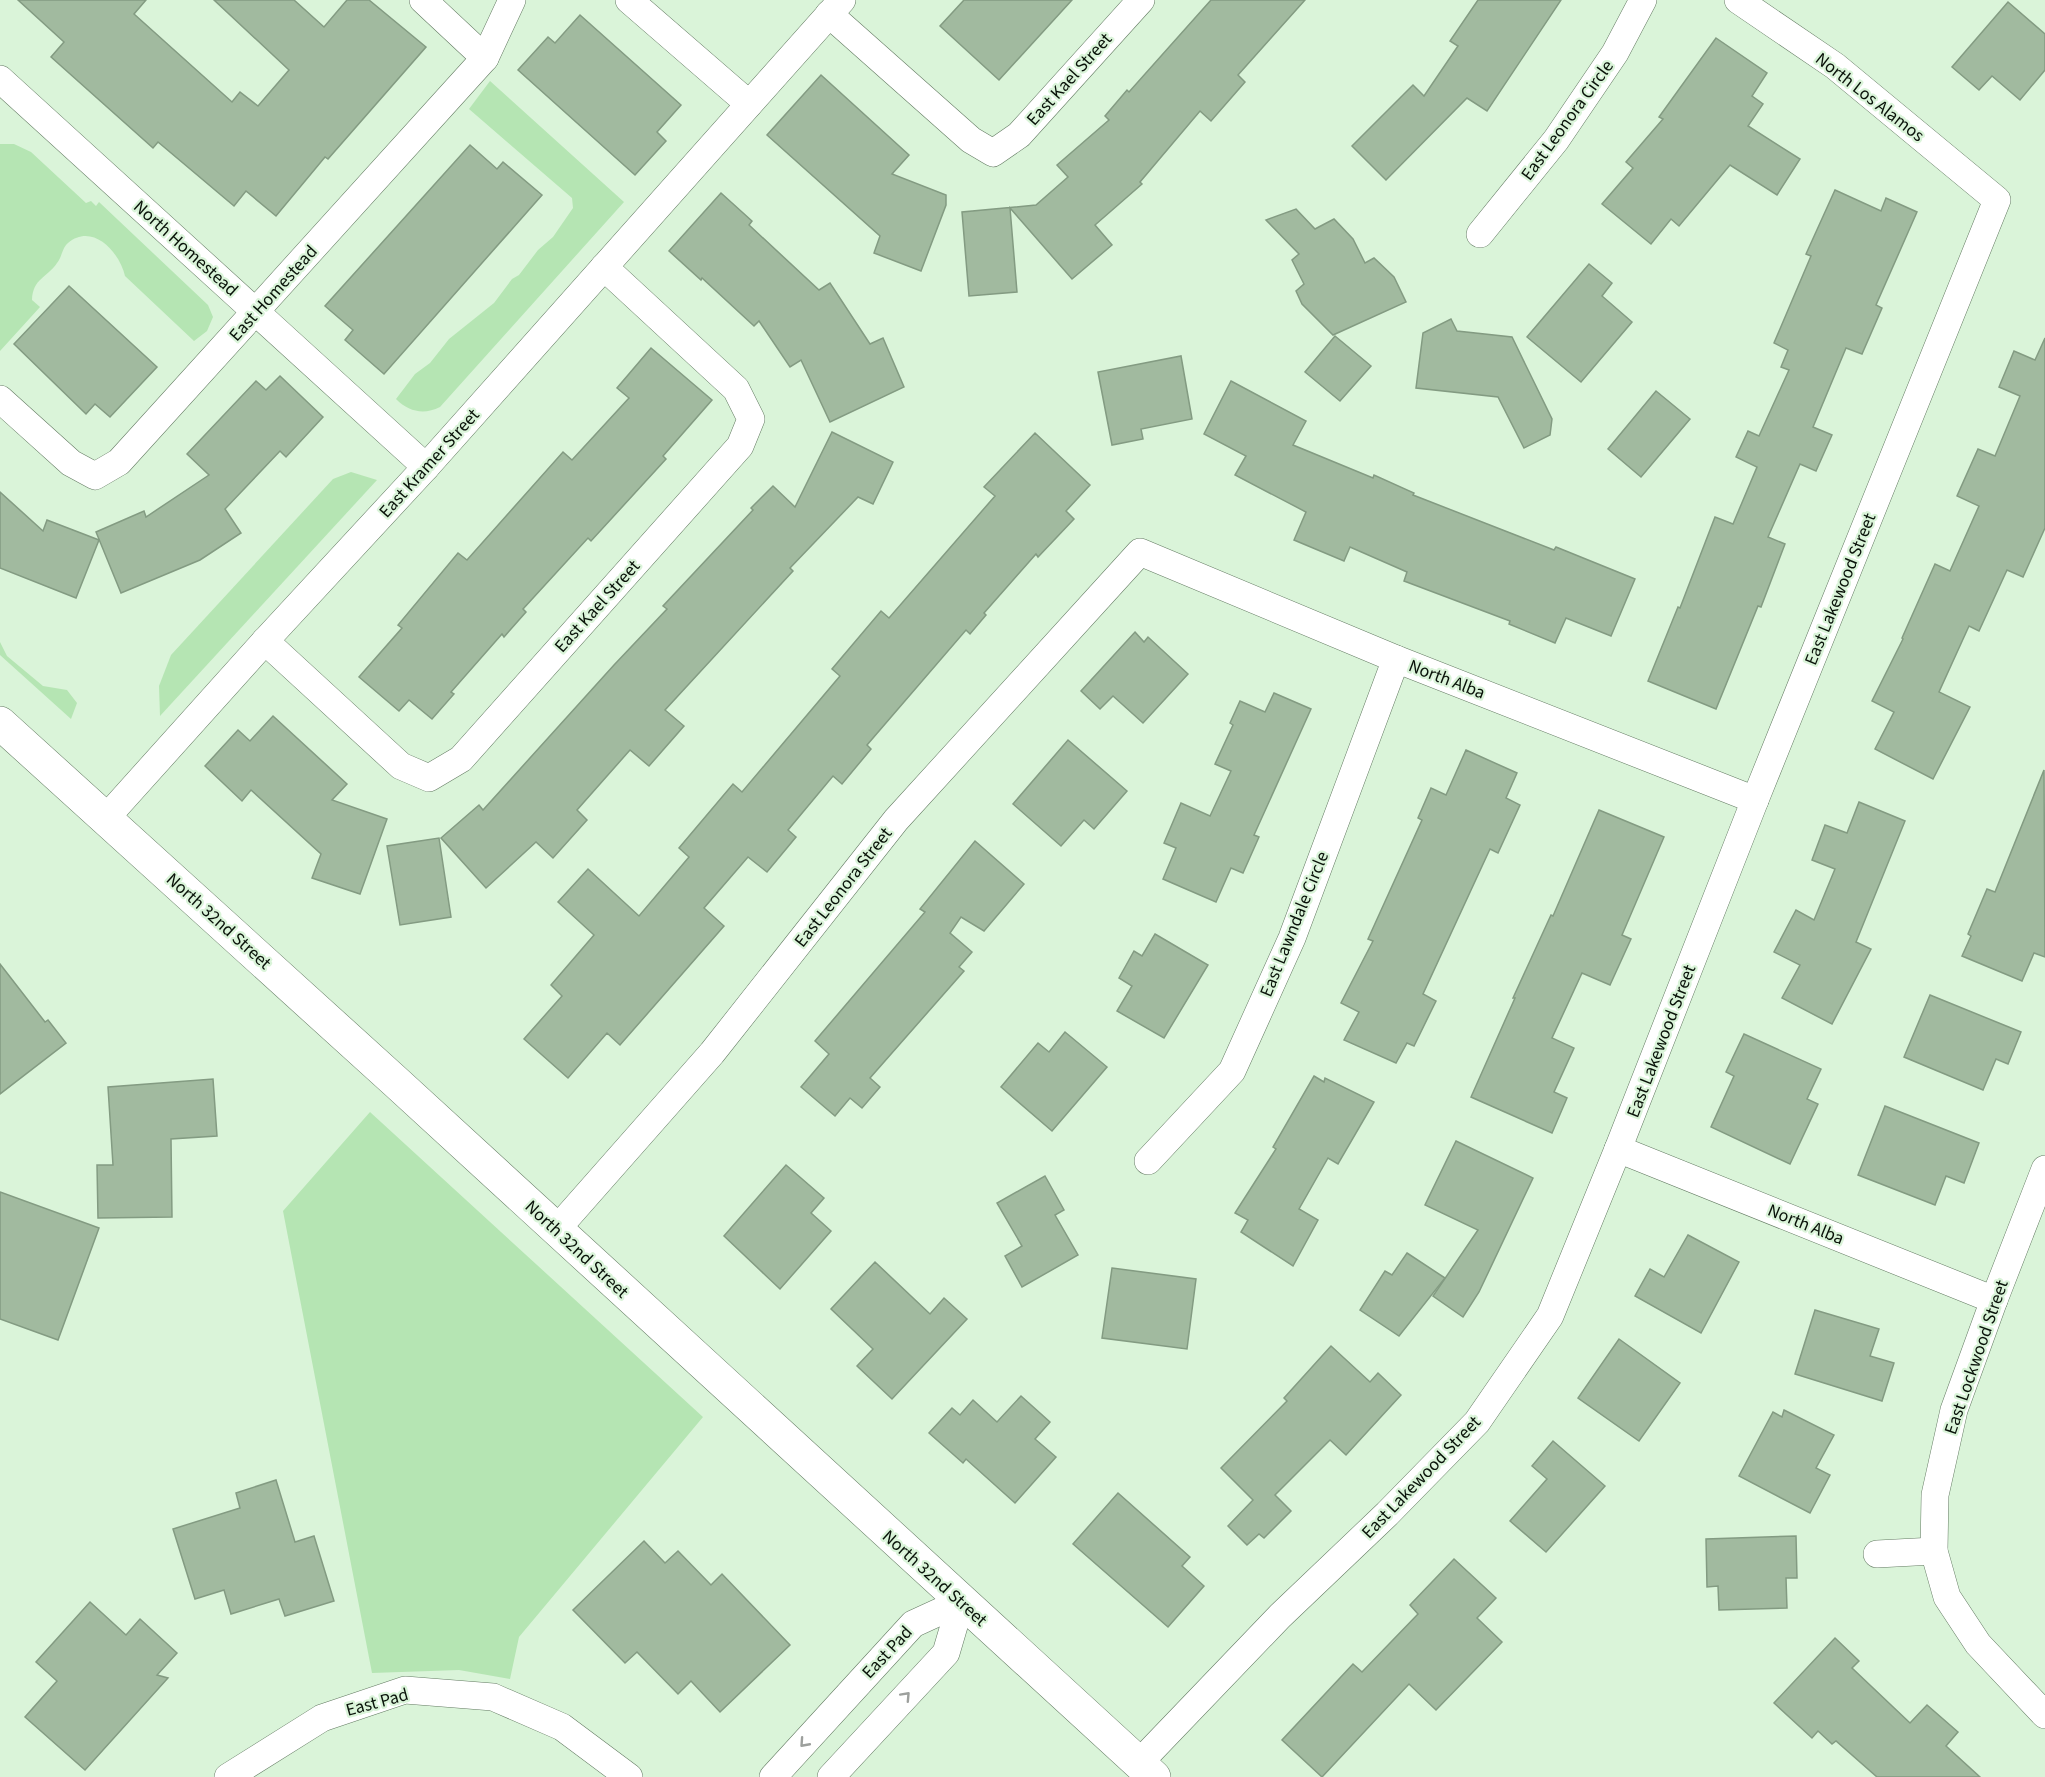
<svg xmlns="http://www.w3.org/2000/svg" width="2045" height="1777" font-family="'Source Sans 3',sans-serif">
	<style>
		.green { fill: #b5e5b3 }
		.building { fill: #a1ba9f; stroke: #839b82; stroke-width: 1.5 }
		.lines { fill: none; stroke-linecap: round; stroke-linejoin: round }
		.street-casing { stroke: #647b63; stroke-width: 28 }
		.secondary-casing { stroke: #647b63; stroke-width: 34 }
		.street { stroke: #fff; stroke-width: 27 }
		.secondary { stroke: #fff; stroke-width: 33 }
		.oneway { stroke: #9da09d }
		.labels { text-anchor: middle; stroke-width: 4.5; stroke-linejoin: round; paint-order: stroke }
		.street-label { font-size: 18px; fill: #091209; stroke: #daf4d9 }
	</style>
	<rect width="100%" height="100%" fill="#daf4d9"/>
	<g class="green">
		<path d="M 490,81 L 624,202 L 440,407 C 424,415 409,412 396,399 L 415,374 L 430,363 L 449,339 L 494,303 L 512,279 L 519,275 L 538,250 L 553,237 L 573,208 L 572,198 L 469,109 Z"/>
		<path d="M 0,144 L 14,144 L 31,152 L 86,203 L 91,201 L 96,206 L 99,202 L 208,305 L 213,317 L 207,331 L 194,341 L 125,276 C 120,253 93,222 68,243 C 62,248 62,257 57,263 C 47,278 33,278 32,300 L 40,307 L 0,351 Z"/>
		<path d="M 351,472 L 377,480 L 160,716 L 159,686 L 171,655 L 333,479 Z"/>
		<path d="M 0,642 L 7,656 L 43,686 L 67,690 L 77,703 L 71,719 L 0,655 Z"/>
		<path d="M 370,1112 L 703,1417 L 519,1637 L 510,1679 L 459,1670 L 372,1673 L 283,1211 Z"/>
	</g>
	<g class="building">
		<path d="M 18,0 L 146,0 L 134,14 L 232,102 L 240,92 L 258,106 L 289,70 L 214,0 L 294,0 L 324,27 L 347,0 L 369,0 L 426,47 L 328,159 L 325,157 L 276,216 L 246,191 L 234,206 L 158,142 L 153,148 L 51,57 L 64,42 Z"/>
		<path d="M 964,0 L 1072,0 L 999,80 L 940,26 Z"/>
		<path d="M 1211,0 L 1305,0 L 1238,75 L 1245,82 L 1211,121 L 1200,111 L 1140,182 L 1142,184 L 1095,225 L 1112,245 L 1072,279 L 1010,208 L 1017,292 L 969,296 L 962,212 L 1036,205 L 1068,177 L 1057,165 L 1109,120 L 1105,116 L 1127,90 L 1129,92 Z"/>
		<path d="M 1478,0 L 1561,0 L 1487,111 L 1467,98 L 1386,180 L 1352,146 L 1413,85 L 1424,96 L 1458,46 L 1450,41 Z"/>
		<path d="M 2008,2 L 2045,34 L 2045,70 L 2020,100 L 1992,76 L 1979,90 L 1952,67 Z"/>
		<path d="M 580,15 L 681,105 L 657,132 L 666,141 L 635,175 L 518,70 L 548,37 L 555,43 Z"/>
		<path d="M 1716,38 L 1767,73 L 1752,96 L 1763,104 L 1748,126 L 1800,159 L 1777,195 L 1730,165 L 1679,226 L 1671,219 L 1651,244 L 1602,204 L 1633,168 L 1626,162 L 1663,119 L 1659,117 Z"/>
		<path d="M 821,75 L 909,155 L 892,174 L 946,195 L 946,205 L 921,271 L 874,253 L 880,236 L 767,135 Z"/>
		<path d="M 470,145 L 497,169 L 503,162 L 542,195 L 384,374 L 345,340 L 353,330 L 325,306 Z"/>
		<path d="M 1835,190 L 1881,211 L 1886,198 L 1917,212 L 1876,305 L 1882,308 L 1862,354 L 1846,348 L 1813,427 L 1832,435 L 1816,471 L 1800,464 L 1768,537 L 1785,544 L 1761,607 L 1758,606 L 1716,709 L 1648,681 L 1678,607 L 1680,608 L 1715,517 L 1733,524 L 1757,467 L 1736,457 L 1748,431 L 1759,436 L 1789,370 L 1781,367 L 1788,350 L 1774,343 L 1811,256 L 1806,254 Z"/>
		<path d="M 721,193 L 752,221 L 749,225 L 819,290 L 830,283 L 870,344 L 883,338 L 904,387 L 830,422 L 801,360 L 790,367 L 759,321 L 754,326 L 702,278 L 701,280 L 669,251 Z"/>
		<path d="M 1296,209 L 1315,229 L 1334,219 L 1353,239 L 1365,263 L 1374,258 L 1394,277 L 1406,302 L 1333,335 L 1302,304 L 1296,291 L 1304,284 L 1292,260 L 1299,254 L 1266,220 Z"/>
		<path d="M 1589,264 L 1612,283 L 1602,296 L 1632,322 L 1581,382 L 1527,337 Z"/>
		<path d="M 69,286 L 157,367 L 110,417 L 95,404 L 86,414 L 14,344 Z"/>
		<path d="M 1451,319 L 1457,331 L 1512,337 L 1552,419 L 1550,435 L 1524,448 L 1498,397 L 1416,388 L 1423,333 Z"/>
		<path d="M 1335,336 L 1371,366 L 1340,401 L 1305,372 Z"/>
		<path d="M 2045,338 L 2045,528 L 2023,577 L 2007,570 L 1979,631 L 1969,626 L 1939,692 L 1970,707 L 1933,779 L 1875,749 L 1894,712 L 1872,701 L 1903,639 L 1902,638 L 1935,564 L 1950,571 L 1979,506 L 1957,496 L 1978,449 L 1995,456 L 2020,396 L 1999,387 L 2014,351 L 2035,360 Z"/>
		<path d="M 651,348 L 712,400 L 663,456 L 666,459 L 591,541 L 588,538 L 523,609 L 526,612 L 504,637 L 502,634 L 451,692 L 454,694 L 432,719 L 409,700 L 399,711 L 359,677 L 402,628 L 398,625 L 458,553 L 467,560 L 563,452 L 572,460 L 629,398 L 617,388 Z"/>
		<path d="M 1181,356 L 1192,419 L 1141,429 L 1143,439 L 1112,445 L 1098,372 Z"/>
		<path d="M 280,376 L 323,417 L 286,457 L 280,451 L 225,509 L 241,533 L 200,560 L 121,593 L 96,532 L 144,511 L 146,517 L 209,475 L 187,454 L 256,381 L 266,390 Z"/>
		<path d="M 1231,381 L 1306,421 L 1293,445 L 1373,478 L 1374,475 L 1414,493 L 1413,495 L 1554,550 L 1556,547 L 1635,579 L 1611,636 L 1566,618 L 1555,643 L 1509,624 L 1510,621 L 1404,581 L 1407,572 L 1350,547 L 1344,561 L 1294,540 L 1306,512 L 1235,475 L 1246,456 L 1204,434 Z"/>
		<path d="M 1656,391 L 1690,419 L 1641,477 L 1608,449 Z"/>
		<path d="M 832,432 L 893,462 L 873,504 L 858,497 L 790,568 L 793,571 L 665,710 L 684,726 L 649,766 L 630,750 L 577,810 L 587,820 L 553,858 L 536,842 L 486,888 L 441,838 L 479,805 L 483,810 L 614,665 L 667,609 L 663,606 L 753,510 L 751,508 L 773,486 L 795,507 Z"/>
		<path d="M 1035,433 L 1090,485 L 1066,511 L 1074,519 L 1038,557 L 1036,554 L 984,613 L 986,615 L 970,634 L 966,630 L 867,745 L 871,749 L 842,784 L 833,776 L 788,830 L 796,837 L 767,872 L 748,857 L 704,908 L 724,926 L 620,1045 L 607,1033 L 568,1078 L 524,1039 L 562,996 L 551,985 L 594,935 L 558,902 L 588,869 L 639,916 L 689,857 L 679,848 L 733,784 L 742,792 L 840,676 L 832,669 L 881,611 L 889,618 L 995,496 L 984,487 Z"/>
		<path d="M 0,492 L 43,531 L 47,520 L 99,540 L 76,598 L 0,568 Z"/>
		<path d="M 1135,632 L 1144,642 L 1148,637 L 1188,674 L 1143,723 L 1113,696 L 1100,709 L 1081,691 Z"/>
		<path d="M 1274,693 L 1311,709 L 1254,835 L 1259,837 L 1243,873 L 1231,868 L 1216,902 L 1163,879 L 1176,848 L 1164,843 L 1181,803 L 1210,816 L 1231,771 L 1215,764 L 1233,725 L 1230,723 L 1240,701 L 1265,712 Z"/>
		<path d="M 273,716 L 347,784 L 332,800 L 387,819 L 360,894 L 312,878 L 321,854 L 251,790 L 242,801 L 205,766 L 238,730 L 250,741 Z"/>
		<path d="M 1068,740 L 1127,791 L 1094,829 L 1084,820 L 1061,846 L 1013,804 Z"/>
		<path d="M 1466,750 L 1517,773 L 1506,798 L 1520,805 L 1498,853 L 1490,849 L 1423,994 L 1436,1001 L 1414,1046 L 1407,1043 L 1396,1063 L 1344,1040 L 1359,1012 L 1341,1003 L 1373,941 L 1368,939 L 1422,820 L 1418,818 L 1431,788 L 1446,795 Z"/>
		<path d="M 2044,770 L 2045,957 L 2034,953 L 2022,981 L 1962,956 L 1971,936 L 1968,934 L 1987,889 L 1995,892 Z"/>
		<path d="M 1859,802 L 1905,821 L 1856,942 L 1871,949 L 1832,1024 L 1782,998 L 1800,965 L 1774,952 L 1796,910 L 1814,920 L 1835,869 L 1812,860 L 1825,825 L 1847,833 Z"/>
		<path d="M 1599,810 L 1664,837 L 1622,935 L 1631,939 L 1610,985 L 1582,973 L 1552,1038 L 1574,1048 L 1554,1092 L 1567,1098 L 1552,1133 L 1471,1097 L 1515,998 L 1513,998 L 1551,915 L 1553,916 Z"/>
		<path d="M 439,838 L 451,917 L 400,925 L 387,846 Z"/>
		<path d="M 975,841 L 1024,884 L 984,931 L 961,917 L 950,933 L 972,952 L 959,967 L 964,971 L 870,1078 L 880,1087 L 862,1108 L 850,1098 L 835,1116 L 801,1087 L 829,1054 L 815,1041 L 925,912 L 920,909 Z"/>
		<path d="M 1155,934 L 1208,965 L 1164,1038 L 1117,1011 L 1132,986 L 1119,978 L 1134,951 L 1142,956 Z"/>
		<path d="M 0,964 L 45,1022 L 48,1020 L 66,1043 L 0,1094 Z"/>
		<path d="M 1930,995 L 2021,1032 L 2008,1064 L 1996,1059 L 1983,1090 L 1904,1057 Z"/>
		<path d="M 1065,1032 L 1107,1067 L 1052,1131 L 1001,1087 L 1038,1043 L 1049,1052 Z"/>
		<path d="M 1744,1034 L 1821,1069 L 1807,1099 L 1818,1104 L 1790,1164 L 1711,1127 L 1734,1076 L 1726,1072 Z"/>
		<path d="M 1314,1076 L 1324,1082 L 1325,1078 L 1374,1102 L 1338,1164 L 1328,1158 L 1299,1209 L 1318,1220 L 1293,1266 L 1241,1232 L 1248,1220 L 1235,1213 L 1276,1149 L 1273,1147 Z"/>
		<path d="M 213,1079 L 217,1136 L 171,1139 L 172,1217 L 98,1218 L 97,1165 L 113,1165 L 108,1087 Z"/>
		<path d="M 1885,1106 L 1979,1143 L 1964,1183 L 1946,1176 L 1935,1205 L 1858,1175 Z"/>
		<path d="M 1456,1141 L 1533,1178 L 1479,1292 L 1463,1317 L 1433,1296 L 1478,1230 L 1425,1205 Z"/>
		<path d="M 786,1165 L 824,1198 L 811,1213 L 831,1231 L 780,1289 L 724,1236 Z"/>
		<path d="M 1045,1176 L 1064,1210 L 1055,1215 L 1078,1255 L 1022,1287 L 1005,1256 L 1022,1246 L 997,1203 Z"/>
		<path d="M 0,1192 L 99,1228 L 58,1340 L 0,1319 Z"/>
		<path d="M 1688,1235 L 1739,1262 L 1701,1333 L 1635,1296 L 1650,1269 L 1664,1277 Z"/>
		<path d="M 1407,1253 L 1445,1278 L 1399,1336 L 1360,1310 L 1385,1271 L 1392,1275 Z"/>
		<path d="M 875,1262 L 930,1314 L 944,1298 L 967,1319 L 892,1399 L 857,1366 L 873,1349 L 831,1309 Z"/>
		<path d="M 1112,1268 L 1196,1279 L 1187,1349 L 1102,1338 Z"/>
		<path d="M 1815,1310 L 1879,1329 L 1870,1356 L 1894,1363 L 1882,1401 L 1795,1374 Z"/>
		<path d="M 1619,1339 L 1680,1383 L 1639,1441 L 1578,1398 Z"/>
		<path d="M 1331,1346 L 1370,1382 L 1378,1373 L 1401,1395 L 1346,1455 L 1330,1440 L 1275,1495 L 1291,1511 L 1264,1538 L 1259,1534 L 1247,1545 L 1228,1526 L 1253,1500 L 1221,1468 L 1287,1401 L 1284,1398 Z"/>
		<path d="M 1021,1396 L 1050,1422 L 1035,1439 L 1056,1457 L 1015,1503 L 966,1459 L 963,1463 L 929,1433 L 952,1408 L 960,1415 L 973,1400 L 997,1422 Z"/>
		<path d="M 1784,1410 L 1834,1435 L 1816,1468 L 1830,1475 L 1810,1513 L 1739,1476 L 1773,1412 L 1782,1417 Z"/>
		<path d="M 1553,1441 L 1605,1486 L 1546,1552 L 1510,1521 L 1547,1479 L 1532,1466 Z"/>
		<path d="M 276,1480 L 295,1542 L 314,1536 L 334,1601 L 285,1616 L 279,1599 L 231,1614 L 224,1590 L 195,1599 L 173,1529 L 240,1508 L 236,1493 Z"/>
		<path d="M 1118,1493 L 1190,1557 L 1182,1566 L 1204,1586 L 1168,1627 L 1073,1544 Z"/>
		<path d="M 1796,1536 L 1797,1578 L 1786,1578 L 1787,1608 L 1719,1610 L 1718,1586 L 1707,1587 L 1706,1539 Z"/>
		<path d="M 644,1541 L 665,1563 L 678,1551 L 711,1585 L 722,1574 L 790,1645 L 720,1712 L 691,1681 L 678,1694 L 637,1652 L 625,1663 L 573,1610 Z"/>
		<path d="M 1454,1559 L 1496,1598 L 1477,1618 L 1502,1642 L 1436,1710 L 1409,1684 L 1322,1777 L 1282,1740 L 1353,1664 L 1362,1672 L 1418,1614 L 1410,1605 Z"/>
		<path d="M 90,1602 L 126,1635 L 140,1619 L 177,1653 L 157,1675 L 168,1678 L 85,1770 L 25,1717 L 57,1681 L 36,1662 Z"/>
		<path d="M 1835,1638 L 1859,1661 L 1852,1668 L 1910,1723 L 1927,1705 L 1958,1732 L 1946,1746 L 1980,1777 L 1877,1777 L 1836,1741 L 1832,1744 L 1818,1731 L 1812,1738 L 1774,1703 Z"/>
	</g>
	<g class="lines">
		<defs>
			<g id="street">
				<path d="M 423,0 L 485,58"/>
				<path d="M 629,0 L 749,104"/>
				<path d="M 829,14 L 971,140 L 993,153 L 1019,135 L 1141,0"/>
				<path d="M 0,79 L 426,467"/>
				<path d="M 1480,234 L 1556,140 L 1615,53 L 1643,0"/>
				<path d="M 0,399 L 71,463 L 95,476 L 119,462 L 485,58 L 512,0"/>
				<path d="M 265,641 L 401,766 L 429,778 L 461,759 L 740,446 L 751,419 L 736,389 L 604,267"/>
				<path d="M 106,818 L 265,641 L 426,467 L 842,0"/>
				<path d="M 1618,1149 L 1994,1300"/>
				<path d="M 1148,1161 L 1232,1071 L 1292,938 L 1396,659"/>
				<path d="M 2045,1169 L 1994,1300 L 1954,1410 L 1935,1495 L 1934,1551 L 1947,1597 L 1978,1644 L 2045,1715"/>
				<path d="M 556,1230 L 712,1053 L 896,820 L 1140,552 L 1396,659 L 1755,800"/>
				<path d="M 1877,1554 L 1934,1551"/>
				<path d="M 1139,1763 L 1280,1616 L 1387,1514 L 1477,1422 L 1550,1316 L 1618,1149 L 1755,800 L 1997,200 L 1835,66 L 1738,0"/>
				<path d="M 228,1777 L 322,1718 L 405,1690 L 493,1697 L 562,1727 L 629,1777"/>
				<path d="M 773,1777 L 913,1624 L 961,1602"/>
				<path d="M 831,1777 L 946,1653 L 961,1602"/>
			</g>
			<path id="secondary" d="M 0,723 L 397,1083 L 1154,1777"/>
		</defs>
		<use href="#street" class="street-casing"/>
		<use href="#secondary" class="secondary-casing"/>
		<use href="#street" class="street"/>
		<use href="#secondary" class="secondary"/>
	</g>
	<defs><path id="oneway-chevron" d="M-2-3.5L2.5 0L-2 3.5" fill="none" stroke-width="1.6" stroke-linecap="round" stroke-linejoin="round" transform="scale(1.5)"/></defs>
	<g class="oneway">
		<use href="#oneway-chevron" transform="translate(906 1696) rotate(-47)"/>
		<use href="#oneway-chevron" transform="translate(804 1743) rotate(132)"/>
	</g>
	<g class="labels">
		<g class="street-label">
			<text transform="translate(1069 79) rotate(-48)" y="6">East Kael Street</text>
			<text transform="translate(1870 97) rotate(38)" y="6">North Los Alamos</text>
			<text transform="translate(1567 120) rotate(-54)" y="6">East Leonora Circle</text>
			<text transform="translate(186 248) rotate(42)" y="6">North Homestead</text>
			<text transform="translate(273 293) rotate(-48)" y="6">East Homestead</text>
			<text transform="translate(429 463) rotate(-48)" y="6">East Kramer Street</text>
			<text transform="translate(1840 589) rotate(-68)" y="6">East Lakewood Street</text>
			<text transform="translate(597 606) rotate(-48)" y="6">East Kael Street</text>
			<text transform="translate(1447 679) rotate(21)" y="6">North Alba</text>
			<text transform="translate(843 887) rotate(-52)" y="6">East Leonora Street</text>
			<text transform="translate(219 921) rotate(42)" y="6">North 32nd Street</text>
			<text transform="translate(1294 924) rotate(-68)" y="6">East Lawndale Circle</text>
			<text transform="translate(1661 1041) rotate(-69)" y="6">East Lakewood Street</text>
			<text transform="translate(1806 1224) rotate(22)" y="6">North Alba</text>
			<text transform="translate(577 1249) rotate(43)" y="6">North 32nd Street</text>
			<text transform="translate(1976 1357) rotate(-71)" y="6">East Lockwood Street</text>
			<text transform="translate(1421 1477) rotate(-46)" y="6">East Lakewood Street</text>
			<text transform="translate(935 1578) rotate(42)" y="6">North 32nd Street</text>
			<text transform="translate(887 1652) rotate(-47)" y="6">East Pad</text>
			<text transform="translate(377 1702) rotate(-15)" y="6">East Pad</text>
		</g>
	</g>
</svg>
